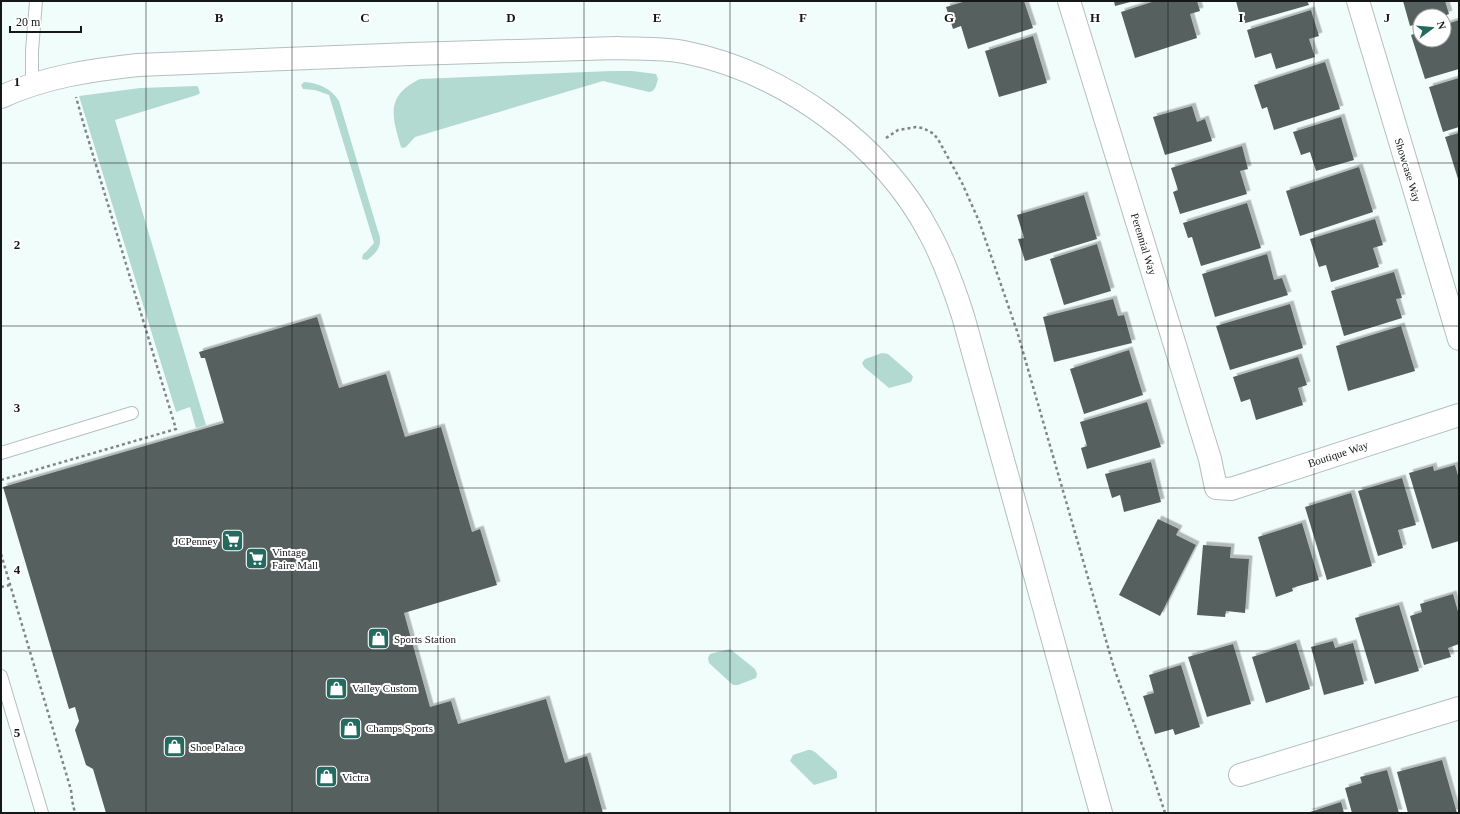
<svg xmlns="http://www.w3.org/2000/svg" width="1460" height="814" font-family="Georgia,serif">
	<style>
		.green { fill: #b2dad1 }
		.building { fill: #57615f; filter: url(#shadow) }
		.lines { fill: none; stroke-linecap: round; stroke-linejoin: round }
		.lane-casing { stroke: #b4c0bd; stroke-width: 14 }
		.street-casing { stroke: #b4c0bd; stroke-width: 24 }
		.path { stroke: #7f8786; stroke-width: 2.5; stroke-dasharray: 3 3; stroke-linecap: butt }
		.lane { stroke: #fff; stroke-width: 12 }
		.street { stroke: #fff; stroke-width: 22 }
		.grid { fill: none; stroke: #141817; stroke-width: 1; stroke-opacity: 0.55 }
		.labels { text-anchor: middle; stroke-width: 4; stroke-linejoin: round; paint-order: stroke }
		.street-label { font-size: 11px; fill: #141817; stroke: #fff }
		.poi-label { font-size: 11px; fill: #141817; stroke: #fff; text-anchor: start }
		.grid-label { font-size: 13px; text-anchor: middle; font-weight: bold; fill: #141817; stroke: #fff; stroke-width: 4; stroke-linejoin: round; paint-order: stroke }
	</style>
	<defs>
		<filter id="shadow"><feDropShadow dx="3.5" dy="-3.5" stdDeviation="0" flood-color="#0004"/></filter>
	</defs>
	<rect width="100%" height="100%" fill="#f1fdfb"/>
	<g class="green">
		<path d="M 611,71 L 632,71 L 656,74 L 658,79 C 656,85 656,91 649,92 L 603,81 L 415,137 L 406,147 L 403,148 L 401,147 C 392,116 385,96 420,79 Z"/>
		<path d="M 304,82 C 318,83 331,88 339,101 L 380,238 C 381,248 375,254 367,260 L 362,259 L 363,254 L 366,252 L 374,243 L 329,95 L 315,90 L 303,89 L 301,85 Z"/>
		<path d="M 197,86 L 198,87 L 200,93 L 197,95 L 115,120 L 206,425 L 196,428 L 190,407 L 176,412 L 79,96 L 140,88 Z"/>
		<path d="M 882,353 L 888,354 L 911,374 L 913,377 L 911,382 L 889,388 L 864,367 L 862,363 L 865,359 Z"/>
		<path d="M 730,649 L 755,669 L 757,674 L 756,678 L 738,685 L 733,685 L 709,663 L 708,658 L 710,654 Z"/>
		<path d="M 808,750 L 811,750 L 815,752 L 834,769 L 837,772 L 837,778 L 814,785 L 790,761 L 793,755 Z"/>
	</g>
	<g class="building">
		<path d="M 966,1 L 1024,1 L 1033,28 L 968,49 L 961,26 L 953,29 L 946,7 Z"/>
		<path d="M 1114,1 L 1134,1 L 1115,6 Z"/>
		<path d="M 1155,1 L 1197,1 L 1200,11 L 1190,14 L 1197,38 L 1135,58 L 1121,12 Z"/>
		<path d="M 1236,1 L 1307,1 L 1309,5 L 1242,24 Z"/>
		<path d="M 1403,1 L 1445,1 L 1449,14 L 1444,16 L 1420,16 L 1420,23 L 1410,26 Z"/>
		<path d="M 1311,10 L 1319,36 L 1309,39 L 1315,57 L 1276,69 L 1271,53 L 1255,58 L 1247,30 Z"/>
		<path d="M 1459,20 L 1459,69 L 1425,79 L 1411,35 L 1420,32 L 1420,40 L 1444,40 L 1444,25 Z"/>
		<path d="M 1033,36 L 1047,83 L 999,97 L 985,51 Z"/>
		<path d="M 1325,62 L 1340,109 L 1274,130 L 1267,107 L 1262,109 L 1254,85 Z"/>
		<path d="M 1459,78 L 1459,127 L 1443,132 L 1429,87 Z"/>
		<path d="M 1192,106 L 1197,122 L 1205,119 L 1212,141 L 1165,155 L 1153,117 Z"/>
		<path d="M 1341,117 L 1354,160 L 1316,171 L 1310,152 L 1301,155 L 1293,132 Z"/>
		<path d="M 1459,133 L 1459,182 L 1445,137 Z"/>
		<path d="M 1242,146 L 1248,169 L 1240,171 L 1247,194 L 1180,214 L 1173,192 L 1178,190 L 1171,168 Z"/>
		<path d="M 1359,167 L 1373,212 L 1300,236 L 1286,191 Z"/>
		<path d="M 1084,195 L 1097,239 L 1025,261 L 1018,239 L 1024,238 L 1017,215 Z"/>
		<path d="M 1247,203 L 1261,248 L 1201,266 L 1192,237 L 1188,238 L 1183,223 Z"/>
		<path d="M 1375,219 L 1383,245 L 1373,248 L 1379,267 L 1331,282 L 1326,265 L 1319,267 L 1310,239 Z"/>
		<path d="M 1097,244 L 1111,291 L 1064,305 L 1050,259 Z"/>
		<path d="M 1267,254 L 1274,280 L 1282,278 L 1288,295 L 1215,317 L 1202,274 Z"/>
		<path d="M 1394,272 L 1402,298 L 1396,299 L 1402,318 L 1344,336 L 1331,291 Z"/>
		<path d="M 1113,299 L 1118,316 L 1124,315 L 1132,343 L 1054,362 L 1043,317 Z"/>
		<path d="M 1290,304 L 1303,348 L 1230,370 L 1216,326 Z"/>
		<path d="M 317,317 L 339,388 L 386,374 L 405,437 L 441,427 L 472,532 L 480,529 L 497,585 L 404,613 L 430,707 L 451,701 L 458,724 L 546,699 L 565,763 L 587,756 L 603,813 L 106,813 L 93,769 L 86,765 L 75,730 L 79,721 L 75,707 L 69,709 L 3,487 L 224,423 L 205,358 L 201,358 L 199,352 Z"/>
		<path d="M 1401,326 L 1415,371 L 1348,391 L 1336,346 Z"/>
		<path d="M 1129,350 L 1143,395 L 1084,414 L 1070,369 Z"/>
		<path d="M 1298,357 L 1307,385 L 1298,388 L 1303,405 L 1256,420 L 1250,399 L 1241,402 L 1233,377 Z"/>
		<path d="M 1147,402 L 1161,447 L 1087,469 L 1081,448 L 1087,446 L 1080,422 Z"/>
		<path d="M 1151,462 L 1161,502 L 1124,512 L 1120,495 L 1112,498 L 1105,474 Z"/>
		<path d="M 1455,465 L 1459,479 L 1459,541 L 1432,549 L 1409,473 L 1433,466 L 1434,471 Z"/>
		<path d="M 1402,478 L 1416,525 L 1398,530 L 1403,548 L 1378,556 L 1358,491 Z"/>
		<path d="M 1351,493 L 1372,566 L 1327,580 L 1305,507 Z"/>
		<path d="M 1158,519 L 1179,529 L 1176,535 L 1196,545 L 1160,616 L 1119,595 Z"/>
		<path d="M 1302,523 L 1319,580 L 1292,588 L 1293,591 L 1276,597 L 1258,537 Z"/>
		<path d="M 1203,545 L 1231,547 L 1230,558 L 1249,559 L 1245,613 L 1226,611 L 1225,617 L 1197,615 Z"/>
		<path d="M 1453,594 L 1459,615 L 1459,644 L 1448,648 L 1451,657 L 1424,665 L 1410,616 L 1422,612 L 1420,604 Z"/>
		<path d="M 1399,605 L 1419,671 L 1375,684 L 1355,618 Z"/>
		<path d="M 1333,641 L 1335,648 L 1353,643 L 1364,684 L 1324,695 L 1311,647 Z"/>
		<path d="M 1296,643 L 1310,689 L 1266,703 L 1252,657 Z"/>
		<path d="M 1233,644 L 1251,704 L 1207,717 L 1188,657 Z"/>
		<path d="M 1181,665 L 1200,727 L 1175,735 L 1173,729 L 1155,734 L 1143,696 L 1154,693 L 1149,675 Z"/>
		<path d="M 1442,760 L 1457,813 L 1408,813 L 1397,772 Z"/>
		<path d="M 1387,770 L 1399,813 L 1352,813 L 1345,788 L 1362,783 L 1360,777 Z"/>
		<path d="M 1341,802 L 1344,813 L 1307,813 Z"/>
	</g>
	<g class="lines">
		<defs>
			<g id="lane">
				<path d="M 32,85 L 32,51 L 36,1"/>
				<path d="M 1,453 L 132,413"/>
				<path d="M 1,676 L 42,813"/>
			</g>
			<g id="street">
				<path d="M 1069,1 L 1210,459 L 1216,488 L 1231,489 L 1459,415"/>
				<path d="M 1358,1 L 1459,339"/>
				<path d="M 1,97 C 44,77 91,70 138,65 L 411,54 L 617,48 C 639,49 662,48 684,52 C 784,72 883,144 930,234 C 944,260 954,288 963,316 L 1101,813"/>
				<path d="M 1240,775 L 1459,708"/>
			</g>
		</defs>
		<use href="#lane" class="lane-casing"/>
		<use href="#street" class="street-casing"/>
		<g class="path">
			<path d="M 886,138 L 898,130 L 916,127 L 923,128 L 934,134 L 939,141 L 962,183 L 979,221 L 1017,331 L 1114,668 L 1148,761 L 1165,813"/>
			<path d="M 1,480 L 176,429 L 83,122 L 76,97"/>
			<path d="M 1,554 L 71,790 L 72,800 L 75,813"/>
			<path d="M 1,587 L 10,585"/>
		</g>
		<use href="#lane" class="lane"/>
		<use href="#street" class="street"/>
	</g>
	<path class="grid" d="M 146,1 L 146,813M 292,1 L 292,813M 438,1 L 438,813M 584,1 L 584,813M 730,1 L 730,813M 876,1 L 876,813M 1022,1 L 1022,813M 1168,1 L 1168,813M 1314,1 L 1314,813M 1,163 L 1459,163M 1,326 L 1459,326M 1,488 L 1459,488M 1,651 L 1459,651"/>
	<defs>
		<symbol id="supermarket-square" viewBox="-11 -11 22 22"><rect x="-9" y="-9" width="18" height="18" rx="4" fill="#246a5f" stroke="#fff"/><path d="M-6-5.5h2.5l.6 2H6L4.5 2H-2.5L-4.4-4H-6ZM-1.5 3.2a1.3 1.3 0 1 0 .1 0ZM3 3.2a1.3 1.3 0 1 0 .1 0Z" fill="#fff"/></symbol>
		<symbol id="shop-square" viewBox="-11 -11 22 22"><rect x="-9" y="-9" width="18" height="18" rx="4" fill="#246a5f" stroke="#fff"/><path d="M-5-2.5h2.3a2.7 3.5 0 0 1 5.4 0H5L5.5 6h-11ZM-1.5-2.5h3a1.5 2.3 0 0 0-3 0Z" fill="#fff"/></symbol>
	</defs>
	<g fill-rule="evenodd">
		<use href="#supermarket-square" x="220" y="528" width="25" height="25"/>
		<use href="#supermarket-square" x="244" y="546" width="25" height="25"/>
		<use href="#shop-square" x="366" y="626" width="25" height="25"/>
		<use href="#shop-square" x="324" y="676" width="25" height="25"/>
		<use href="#shop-square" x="338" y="716" width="25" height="25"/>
		<use href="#shop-square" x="162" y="734" width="25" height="25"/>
		<use href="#shop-square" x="314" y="764" width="25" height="25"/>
	</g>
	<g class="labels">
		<g class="street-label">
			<text transform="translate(1408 170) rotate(73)" y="4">Showcase Way</text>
			<text transform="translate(1144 244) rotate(73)" y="4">Perennial Way</text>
			<text transform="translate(1338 454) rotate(-18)" y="4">Boutique Way</text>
		</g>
		<g class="poi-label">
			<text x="218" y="545" text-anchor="end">JCPenney</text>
			<text x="272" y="556">Vintage<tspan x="272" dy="13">Faire Mall</tspan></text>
			<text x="394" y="643">Sports Station</text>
			<text x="352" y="692">Valley Custom</text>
			<text x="366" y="732">Champs Sports</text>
			<text x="190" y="751">Shoe Palace</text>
			<text x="342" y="781">Victra</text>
		</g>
	</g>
	<g class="grid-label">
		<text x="219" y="22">B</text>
		<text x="365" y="22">C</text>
		<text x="511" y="22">D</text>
		<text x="657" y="22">E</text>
		<text x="803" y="22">F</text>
		<text x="949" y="22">G</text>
		<text x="1095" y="22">H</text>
		<text x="1241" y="22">I</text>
		<text x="1387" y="22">J</text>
		<text x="17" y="86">1</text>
		<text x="17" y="249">2</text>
		<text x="17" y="412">3</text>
		<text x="17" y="574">4</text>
		<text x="17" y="737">5</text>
	</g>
	<rect width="1460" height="814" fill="none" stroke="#141817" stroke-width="4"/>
	<g transform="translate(1432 28) rotate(74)"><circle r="19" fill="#ffffff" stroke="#a1a3a2"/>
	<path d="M0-3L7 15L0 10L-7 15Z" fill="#246a5f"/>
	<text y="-6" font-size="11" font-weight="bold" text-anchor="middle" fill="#141817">N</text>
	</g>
	<path d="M10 26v6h71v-6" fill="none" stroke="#141817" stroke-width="2"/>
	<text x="16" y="26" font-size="12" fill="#141817" stroke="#ffffff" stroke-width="3" paint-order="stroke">20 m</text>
</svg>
